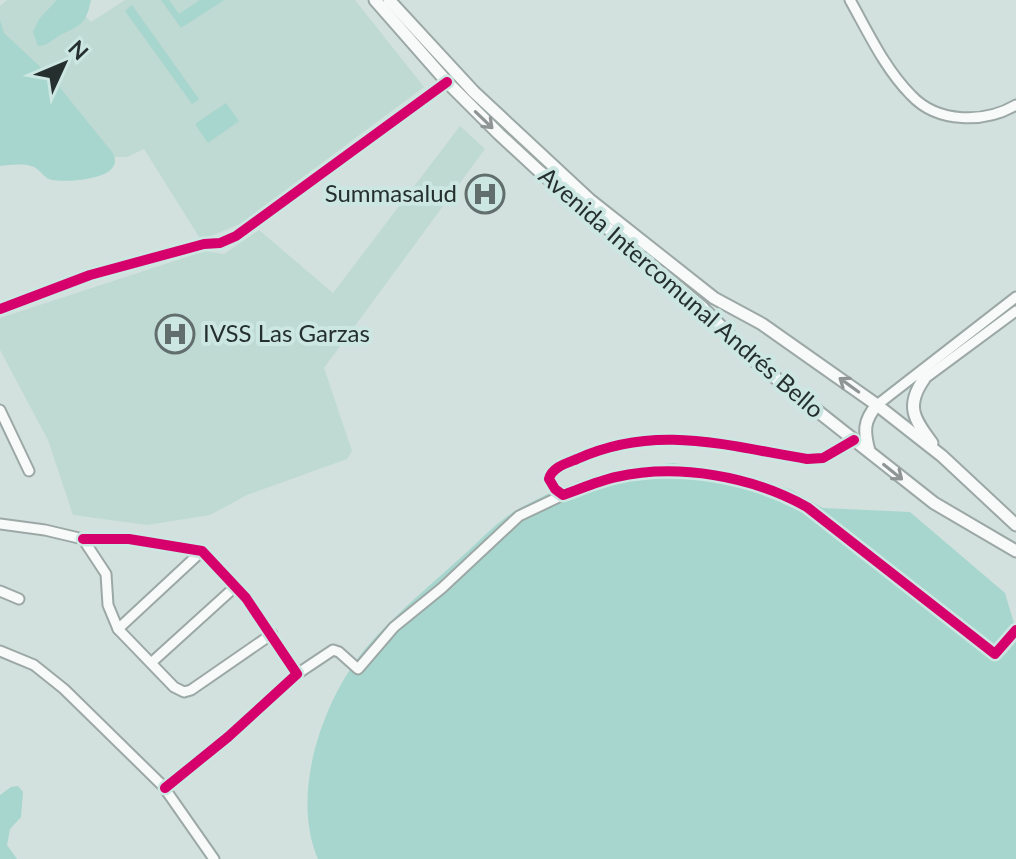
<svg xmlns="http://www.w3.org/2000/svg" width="1016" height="859" font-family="Lato,sans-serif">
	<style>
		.built { fill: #bfd9d3 }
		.green { fill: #a7d6ce }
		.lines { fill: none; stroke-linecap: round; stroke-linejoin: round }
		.minor-casing { stroke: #9ca8a5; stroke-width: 13 }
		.major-casing { stroke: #9ca8a5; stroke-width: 15 }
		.minor { stroke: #f8fafa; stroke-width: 9 }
		.major { stroke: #f8fafa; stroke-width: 11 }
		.cycleway-casing { stroke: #cce7e1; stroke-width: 15 }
		.cycleway { stroke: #d6006c; stroke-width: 10 }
		.oneway { stroke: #8e9594 }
		.labels { text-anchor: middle; stroke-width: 8; stroke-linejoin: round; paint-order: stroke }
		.poi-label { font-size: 24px; fill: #25302e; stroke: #cce7e1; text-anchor: end }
		.street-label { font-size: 24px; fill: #25302e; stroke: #cce7e1 }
	</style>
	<rect width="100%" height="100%" fill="#d2e1de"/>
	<g class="built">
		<path d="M 7,0 L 70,0 L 91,22 L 125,0 L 355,0 L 424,87 L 240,224 L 201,240 L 144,149 L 127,157 L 113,157 L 0,38 L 0,6 Z"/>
		<path d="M 460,126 L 485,149 L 324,368 L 352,451 L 347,459 L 247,495 L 210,515 L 147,525 L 73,515 L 48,440 L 0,350 L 0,318 L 205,251 L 224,254 L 259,230 L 333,293 Z"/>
	</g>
	<g class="green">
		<path d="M 57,0 L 91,0 C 86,23 82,25 62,34 C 53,39 49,45 38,46 L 33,32 L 39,19 Z"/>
		<path d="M 161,0 L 169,0 L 179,14 L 200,0 L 224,0 L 181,28 Z"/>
		<path d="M 132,5 L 199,99 L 192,104 L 125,11 Z"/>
		<path d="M 0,20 L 4,33 L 52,78 L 112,152 C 129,179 69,183 52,180 C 43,178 40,168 31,166 C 24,163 8,165 0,166 Z"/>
		<path d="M 226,103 L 239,121 L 208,143 L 195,124 Z"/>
		<path d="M 673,463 L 722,470 L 790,489 L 823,508 L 910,512 L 1005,593 L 1016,630 L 1016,859 L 318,859 C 290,795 322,701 365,649 C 392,617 426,589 457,561 C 475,546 492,526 512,513 C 538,497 583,477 613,471 C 632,466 653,465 673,463 Z"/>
		<path d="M 18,786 L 23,792 L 21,817 L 10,829 L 7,845 L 17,859 L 0,859 L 0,795 L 11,787 Z"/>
	</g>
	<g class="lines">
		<defs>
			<g id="minor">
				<path d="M 850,0 C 868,32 885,69 911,95 C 938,124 985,123 1016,105"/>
				<path d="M 0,309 L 90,275 L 204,244 L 220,243 L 236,236 L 447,82"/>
				<path d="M 924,379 L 1016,311"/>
				<path d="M 877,405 L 1016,297"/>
				<path d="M 0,410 L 29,471"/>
				<path d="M 854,440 L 823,458 L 807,459 C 727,446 656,423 577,459 C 567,463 552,467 549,479 L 555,489 L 563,495 C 580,489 598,481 616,477 C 677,463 752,476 807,507 L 995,654 L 1016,630"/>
				<path d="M 0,524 L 45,530 L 83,539 L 106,574 L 108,605 L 118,629"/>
				<path d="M 83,539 L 129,539 L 202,551 L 246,598 L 297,674 L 228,737 L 165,788"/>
				<path d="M 202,551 L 118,629 L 174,687 L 184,692 L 191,690 L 272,634"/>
				<path d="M 0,591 L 19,599"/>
				<path d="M 0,651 L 34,665 L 64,689 L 163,786 L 214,859"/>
				<path d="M 151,663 L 236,586"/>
				<path d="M 297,674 L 333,650 L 339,652 L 358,669 L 394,627 L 442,588 L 519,516 L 563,495"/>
			</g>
			<g id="major">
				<path d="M 375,0 L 447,82 L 499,134 L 539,171 L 702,307 L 758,364 L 934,503 L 1016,551"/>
				<path d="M 389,0 L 474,92 L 590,200 L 714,298 L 762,324 L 877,405 L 942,456 L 1016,525"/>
				<path d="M 924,379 C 905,406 914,419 932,443"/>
				<path d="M 869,451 C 864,432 863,421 877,405"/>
			</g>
		</defs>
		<use href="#minor" class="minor-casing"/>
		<use href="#major" class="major-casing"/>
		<use href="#minor" class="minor"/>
		<use href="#major" class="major"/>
		<defs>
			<g id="cycleway">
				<path d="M 0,309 L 90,275 L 204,244 L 220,243 L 236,236 L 447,82"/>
				<path d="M 854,440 L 823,458 L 807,459 C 727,446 656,423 577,459 C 567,463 552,467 549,479 L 555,489 L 563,495 C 580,489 598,481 616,477 C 677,463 752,476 807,507 L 995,654 L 1016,630"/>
				<path d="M 83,539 L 129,539 L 202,551 L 246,598 L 297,674 L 228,737 L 165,788"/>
			</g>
		</defs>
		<use href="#cycleway" class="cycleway-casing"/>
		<use href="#cycleway" class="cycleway"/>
	</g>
	<defs><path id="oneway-shaft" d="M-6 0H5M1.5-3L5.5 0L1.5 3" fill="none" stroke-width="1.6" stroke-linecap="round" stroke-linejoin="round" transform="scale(2)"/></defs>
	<g class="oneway">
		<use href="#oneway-shaft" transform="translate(484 120) rotate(44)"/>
		<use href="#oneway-shaft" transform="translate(849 385) rotate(-144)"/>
		<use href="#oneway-shaft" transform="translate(893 472) rotate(39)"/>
	</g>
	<defs>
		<symbol id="hospital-ring" viewBox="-11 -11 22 22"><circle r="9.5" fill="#cce7e1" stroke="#626e6c" stroke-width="1.5"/><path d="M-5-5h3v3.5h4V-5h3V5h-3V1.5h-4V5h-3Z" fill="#626e6c"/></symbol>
	</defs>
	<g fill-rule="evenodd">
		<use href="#hospital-ring" x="463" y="172" width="44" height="44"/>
		<use href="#hospital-ring" x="153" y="312" width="44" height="44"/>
	</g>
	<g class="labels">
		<g class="poi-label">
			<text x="457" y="202">Summasalud</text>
			<text x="203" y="342" text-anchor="start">IVSS Las Garzas</text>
		</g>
		<g class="street-label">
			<text transform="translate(681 293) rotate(41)" y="8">Avenida Intercomunal Andrés Bello</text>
		</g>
	</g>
	<g transform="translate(64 64) rotate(46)" stroke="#cce7e1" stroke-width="6" paint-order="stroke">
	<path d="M0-6L14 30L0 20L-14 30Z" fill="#25302e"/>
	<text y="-12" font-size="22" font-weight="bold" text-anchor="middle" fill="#25302e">N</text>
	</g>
</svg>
